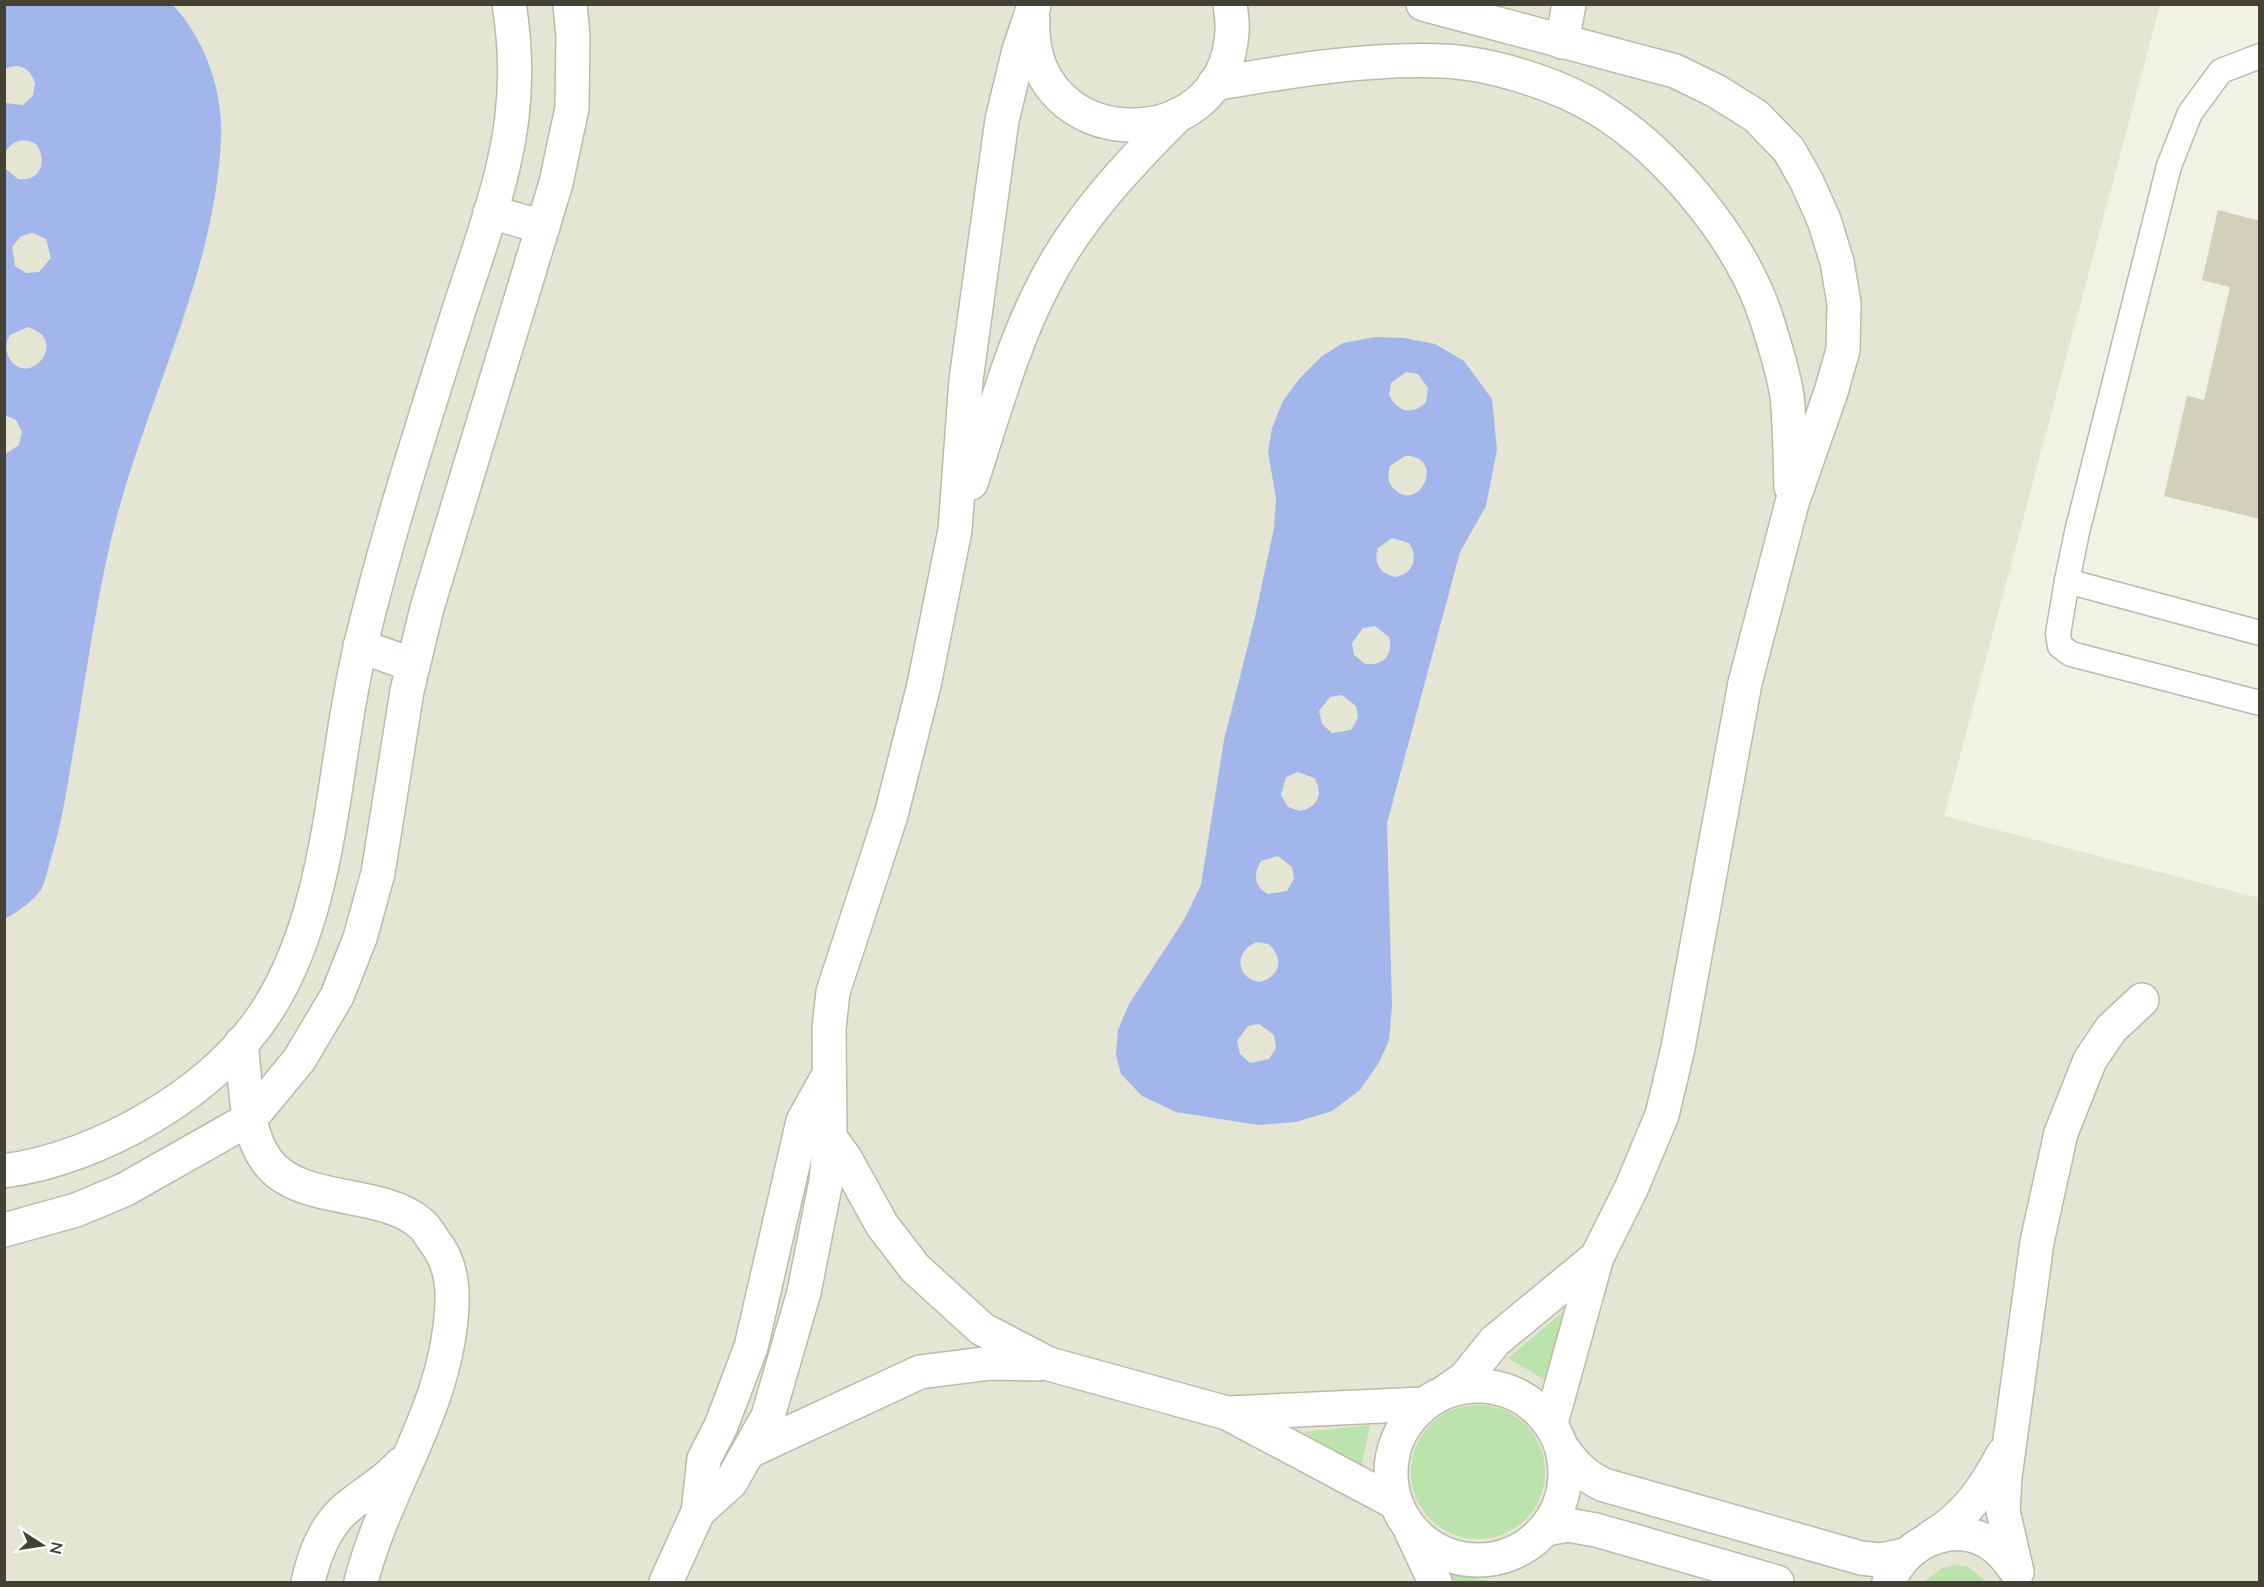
<svg xmlns="http://www.w3.org/2000/svg" width="2264" height="1587" font-family="Mulish,sans-serif">
	<style>
		.residential { fill: #e4e5d2 }
		.green { fill: #bae3ae }
		.water { fill: #a2b6eb; fill-rule: evenodd }
		.building { fill: #d2d0ba }
		.lines { fill: none; stroke-linecap: round; stroke-linejoin: round }
		.lane-casing { stroke: #bcbba7; stroke-width: 27 }
		.street-casing { stroke: #bcbba7; stroke-width: 36 }
		.lane { stroke: #fff; stroke-width: 24 }
		.street { stroke: #fff; stroke-width: 33 }
	</style>
	<rect width="100%" height="100%" fill="#f1f1e4"/>
	<path class="residential" d="M 5,5 L 2160,5 L 1944,816 L 2259,898 L 2259,1582 L 5,1582 Z"/>
	<g class="green">
		<path d="M 1569,1307 L 1547,1381 L 1508,1358 Z"/>
		<circle cx="1478" cy="1472" r="67"/>
		<path d="M 1370,1425 L 1361,1468 L 1304,1432 Z"/>
		<path d="M 1955,1565 L 1968,1567 L 1987,1582 L 1924,1582 L 1942,1568 Z"/>
		<path d="M 1450,1573 L 1488,1581 L 1453,1582 Z"/>
	</g>
	<g class="water">
		<path d="M 5,4 L 173,5 C 205,40 223,90 221,138 C 216,256 164,364 129,475 C 98,571 88,671 70,770 C 65,802 59,833 49,865 C 47,872 45,881 42,888 C 35,900 17,912 5,919 L 4,455 L 19,445 L 22,432 L 16,420 L 5,415 L 5,168 L 18,179 C 39,182 48,163 37,145 C 25,136 12,140 5,153 L 5,103 L 23,105 L 33,96 L 35,83 C 30,68 19,62 5,69 ZM 33,233 L 46,239 L 51,258 L 39,272 L 26,273 L 15,266 L 12,247 L 21,236 ZM 28,327 C 71,340 28,390 9,358 C 5,350 6,342 10,335 Z"/>
		<path d="M 1376,337 L 1404,338 L 1435,344 L 1464,361 L 1492,399 L 1497,450 L 1486,506 L 1460,552 L 1387,823 L 1392,1006 L 1389,1040 L 1380,1061 L 1360,1090 L 1332,1111 L 1296,1122 L 1258,1125 L 1176,1112 L 1142,1096 L 1121,1074 L 1116,1055 L 1118,1030 L 1129,1004 L 1184,920 L 1201,885 L 1224,740 L 1255,617 L 1274,528 L 1276,498 L 1268,452 L 1272,428 L 1283,401 L 1300,378 L 1322,356 L 1343,343 ZM 1406,372 L 1418,374 L 1428,388 L 1426,402 C 1413,416 1397,412 1389,395 L 1391,383 ZM 1405,456 C 1447,455 1420,516 1393,488 C 1387,482 1388,474 1390,466 ZM 1392,538 L 1409,543 C 1419,558 1413,574 1395,577 C 1380,574 1373,563 1378,548 ZM 1375,626 L 1389,637 C 1394,655 1383,666 1365,664 L 1354,655 L 1352,643 L 1363,628 ZM 1342,695 L 1356,706 L 1358,718 L 1351,730 L 1332,733 L 1322,724 L 1319,711 L 1330,697 ZM 1298,772 L 1314,778 C 1324,793 1318,808 1300,811 L 1288,807 L 1281,795 L 1286,777 ZM 1278,856 L 1292,867 L 1294,879 L 1287,891 L 1268,894 C 1254,887 1253,874 1261,861 ZM 1257,942 L 1268,944 C 1285,957 1280,978 1259,982 C 1235,977 1234,951 1257,942 ZM 1259,1024 L 1274,1035 L 1276,1048 L 1269,1059 L 1250,1063 L 1240,1054 L 1237,1041 L 1248,1026 Z"/>
	</g>
	<path class="building" d="M 2218,210 L 2260,221 L 2260,519 L 2164,496 L 2187,396 L 2204,400 L 2230,287 L 2202,280 Z"/>
	<g class="lines">
		<defs>
			<g id="lane">
				<path d="M 2260,56 L 2221,71 L 2190,113 L 2169,166 L 2077,532 L 2067,581 L 2260,633"/>
				<path d="M 2067,581 L 2058,634 L 2060,646 L 2071,654 L 2260,703"/>
			</g>
			<g id="street">
				<path d="M 1423,4 L 1675,71 L 1716,91 L 1756,116 L 1789,150 L 1807,182 L 1824,220 L 1837,262 L 1844,303 L 1843,350 L 1831,392 L 1792,503 L 1745,683 L 1678,1048 L 1662,1115 L 1631,1189 L 1597,1257 L 1551,1423"/>
				<path d="M 1033,20 C 1027,156 1225,160 1232,32 C 1233,23 1231,13 1230,4"/>
				<path d="M 1562,42 L 1569,4"/>
				<path d="M 1214,84 C 1289,71 1366,58 1443,61 C 1491,63 1557,84 1598,109 C 1668,152 1740,239 1766,317 C 1774,342 1783,370 1787,396 C 1790,426 1790,457 1791,487"/>
				<path d="M 490,212 L 543,227"/>
				<path d="M 971,483 C 993,417 1011,348 1043,286 C 1076,220 1126,167 1178,115"/>
				<path d="M 360,646 L 413,665"/>
				<path d="M 241,1043 C 246,1080 244,1130 267,1161 C 299,1205 381,1189 420,1223 C 426,1227 430,1235 434,1241 C 449,1259 453,1281 452,1304 C 448,1408 386,1484 361,1582"/>
				<path d="M 830,1137 L 845,1158 L 882,1225 L 915,1268 L 982,1329 L 1049,1364 L 1227,1413 L 1396,1503"/>
				<path d="M 4,1171 C 100,1158 213,1093 266,1012 C 334,908 332,762 361,644 C 388,531 424,421 459,310 C 474,263 492,215 503,167 C 516,114 518,58 509,4"/>
				<path d="M 4,1230 L 76,1210 L 124,1190 L 251,1118 L 299,1060 L 337,996 L 360,938 L 378,873 L 407,691 L 427,608 L 556,183 L 572,108 L 573,36 L 570,4"/>
				<circle cx="1478" cy="1473" r="87"/>
				<path d="M 1448,1390 L 1465,1378 L 1495,1341 L 1597,1257"/>
				<path d="M 1229,1413 L 1424,1404"/>
				<path d="M 1563,1449 C 1575,1466 1585,1476 1604,1485 L 1861,1558 L 1881,1560 L 1905,1555"/>
				<path d="M 750,1451 L 920,1372 L 991,1363 L 1038,1364"/>
				<path d="M 698,1512 L 731,1482 L 768,1416 L 804,1292 L 826,1181 L 830,1137 L 829,1028 L 833,992 L 891,815 L 924,685 L 955,530 L 966,380 L 1002,120 L 1019,50 L 1034,6"/>
				<path d="M 1546,1529 L 1568,1525 L 1596,1530 L 1777,1582"/>
				<path d="M 1411,1531 L 1435,1582"/>
				<path d="M 1930,1538 C 1965,1517 1984,1490 2003,1454"/>
				<path d="M 2017,1572 L 2003,1511 L 2005,1477 L 2037,1242 L 2061,1133 L 2090,1060 L 2111,1029 L 2142,1000"/>
				<path d="M 308,1582 C 314,1556 323,1531 342,1512 C 361,1494 384,1484 401,1464"/>
				<path d="M 666,1582 L 698,1512 L 704,1459 L 721,1426 L 751,1347 L 803,1121 L 827,1078"/>
				<path d="M 1889,1582 C 1903,1544 1950,1520 1988,1542 C 2001,1550 2009,1561 2017,1572"/>
			</g>
		</defs>
		<use href="#lane" class="lane-casing"/>
		<use href="#street" class="street-casing"/>
		<use href="#lane" class="lane"/>
		<use href="#street" class="street"/>
	</g>
	<rect width="2264" height="1587" fill="none" stroke="#434234" stroke-width="12"/>
	<g transform="translate(42 1545) rotate(102)" stroke="#ffffff" stroke-width="4.5" paint-order="stroke">
	<path d="M0-4.5L10 22L0 15L-10 22Z" fill="#434234"/>
	<text y="-9" font-size="16" font-weight="bold" text-anchor="middle" fill="#434234">N</text>
	</g>
</svg>
